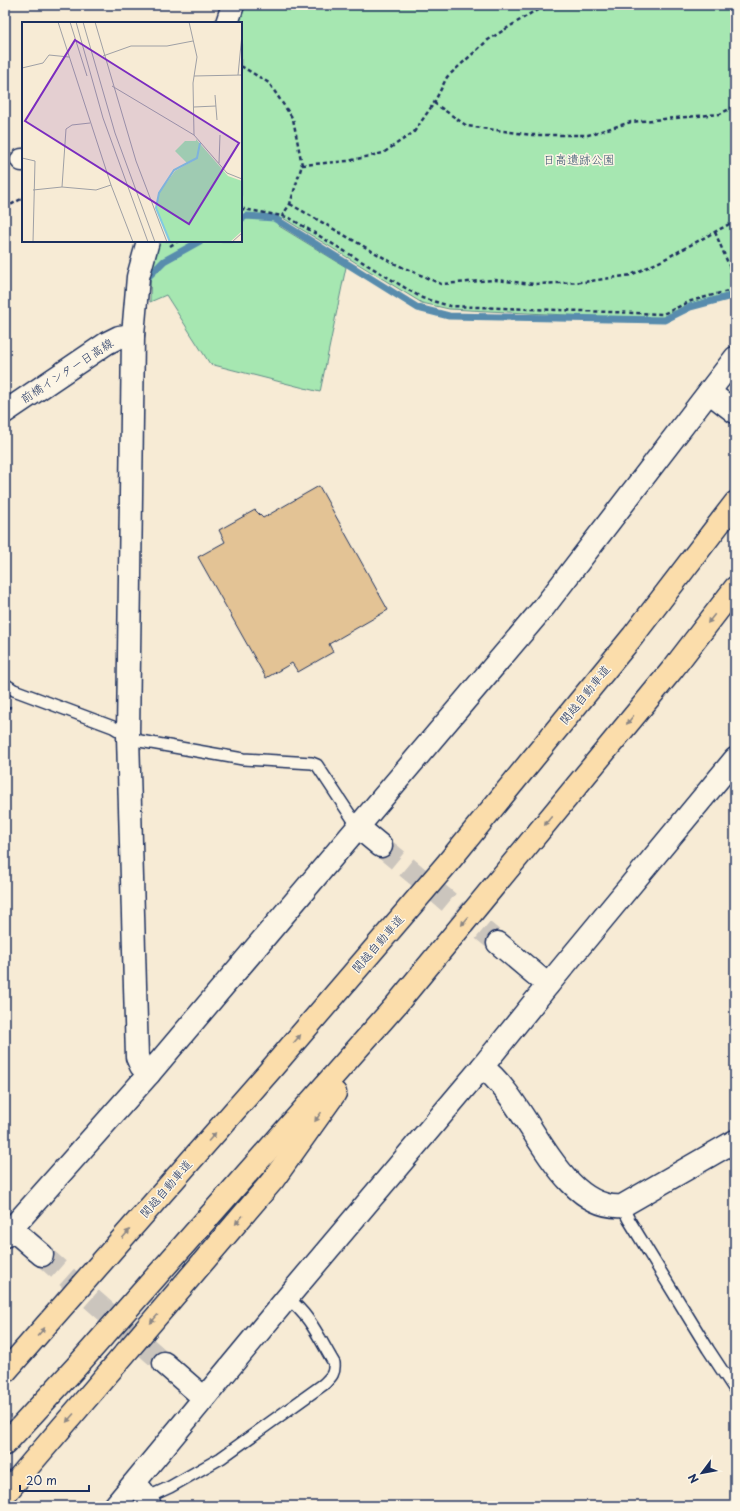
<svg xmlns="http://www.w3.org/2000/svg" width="740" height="1511" font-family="'Playpen Sans','Klee One',sans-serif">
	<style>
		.green { fill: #a6e7b1; stroke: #608b88 }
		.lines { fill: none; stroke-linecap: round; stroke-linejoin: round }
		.stream { stroke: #588cad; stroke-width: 7 }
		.building { fill: #e3c395; stroke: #1b2f5e }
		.street-tunnel { stroke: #cbc5bd; stroke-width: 22; stroke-dasharray: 22 11; stroke-linecap: butt }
		.lane-casing { stroke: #1b2f5e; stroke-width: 14 }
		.street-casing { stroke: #1b2f5e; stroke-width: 25 }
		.secondary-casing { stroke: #1b2f5e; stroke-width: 25 }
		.highway-casing { stroke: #1b2f5e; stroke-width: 25 }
		.path { stroke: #1b2f5e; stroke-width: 2.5; stroke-dasharray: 4 3; stroke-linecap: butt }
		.lane { stroke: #fcf5e5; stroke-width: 11 }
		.street { stroke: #fcf5e5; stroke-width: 22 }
		.secondary { stroke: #fcf5e5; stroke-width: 22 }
		.highway { stroke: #fbddab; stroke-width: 22 }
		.oneway { fill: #8b8684 }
		.labels { text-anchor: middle; stroke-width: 3; stroke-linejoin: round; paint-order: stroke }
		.park-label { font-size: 12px; fill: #37546f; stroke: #fcf5e5 }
		.street-label { font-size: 12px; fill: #1b2f5e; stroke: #fcf5e5 }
		.inset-river { fill: none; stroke: #81cae2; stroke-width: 2 }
		.inset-road { fill: none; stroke: #9fa0a5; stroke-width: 1 }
		.view { fill: #7b2cbf; fill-opacity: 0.15; stroke: #7b2cbf; stroke-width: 2 }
		.inset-edge { fill: none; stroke: #1b2f5e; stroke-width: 2 }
	</style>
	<rect width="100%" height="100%" fill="#f7ebd5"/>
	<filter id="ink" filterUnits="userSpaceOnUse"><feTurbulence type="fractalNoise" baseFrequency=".025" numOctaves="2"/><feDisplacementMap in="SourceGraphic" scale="8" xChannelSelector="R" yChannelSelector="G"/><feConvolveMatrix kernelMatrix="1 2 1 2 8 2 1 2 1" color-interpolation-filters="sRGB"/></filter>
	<g filter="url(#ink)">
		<path class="green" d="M 243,5 L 735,5 L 735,295 L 690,307 L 664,320 L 449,309 L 422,303 L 283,218 L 279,226 L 346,267 L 320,392 L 210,364 L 166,295 L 150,302 L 151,263 L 158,241 L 241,241 L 241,23 L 236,23 Z"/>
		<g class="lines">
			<g class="stream">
				<path d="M 241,219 L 246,216 L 274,218 L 418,308 L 449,316 L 664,320 L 690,307 L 735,295"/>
				<path d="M 148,277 L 164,261 L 200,241"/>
			</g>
		</g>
		<path class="building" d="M 319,486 L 388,610 L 329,644 L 333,652 L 298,672 L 292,663 L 266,678 L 198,557 L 225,542 L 219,530 L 255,510 L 263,518 Z"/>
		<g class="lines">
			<g class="street-tunnel">
				<path d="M 381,846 L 498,943"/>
				<path d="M 42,1255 L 164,1363"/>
			</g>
			<defs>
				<g id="lane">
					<path d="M 5,684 L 14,690 L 113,727 L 128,736 L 140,741 L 243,759 L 312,763 L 317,765 L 358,827"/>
					<path d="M 622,1206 L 629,1220 L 708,1349 L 735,1390"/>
					<path d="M 146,1498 L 170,1487 L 221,1458 L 324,1384 C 331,1377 335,1374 334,1363 C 319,1338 310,1315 287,1298"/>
				</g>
				<g id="street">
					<path d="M 227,23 L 233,5"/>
					<path d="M 22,160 L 23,160"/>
					<path d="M 148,241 L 138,277 L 133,335 L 128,736 L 137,1057 L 141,1066 L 149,1074"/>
					<path d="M 709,392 L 735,412"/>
					<path d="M 5,412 L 107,343 L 119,337 L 133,335"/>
					<path d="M 358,827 L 381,846"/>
					<path d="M 498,943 L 548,985"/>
					<path d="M 482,1067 C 528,1099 558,1211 622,1206 L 735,1141"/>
					<path d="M 12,1229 L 42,1255"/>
					<path d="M 164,1363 L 204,1398"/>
					<path d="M 134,1484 C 143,1490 146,1496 150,1506"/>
					<path d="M 115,1506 L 287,1298 L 482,1067 L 548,985 L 735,759"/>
				</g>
				<path id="secondary" d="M 5,1236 L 149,1074 L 544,607 L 735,358"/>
				<g id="highway">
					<path d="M 5,1372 L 273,1067 L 446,865 L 633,636 L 735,503"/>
					<path d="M 5,1444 L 76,1367 L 396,1005 L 672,670 L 735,588"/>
					<path d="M 5,1494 L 273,1180 L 335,1093"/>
				</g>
			</defs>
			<use href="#lane" class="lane-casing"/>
			<use href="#street" class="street-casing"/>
			<use href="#secondary" class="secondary-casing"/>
			<use href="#highway" class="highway-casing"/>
			<g class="path">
				<path d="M 241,66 L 269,83 L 293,119 L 302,165 L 290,204 L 282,216"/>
				<path d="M 434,103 L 467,126 L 532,135 L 588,135 L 631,122 L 720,114 L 735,106"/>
				<path d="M 302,165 L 348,161 L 383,153 L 414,132 L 434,103 L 447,77 L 488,40 L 533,12 L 553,5"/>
				<path d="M 290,204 L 393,263 L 441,284 L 495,280 L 534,284 L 584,282 L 631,275 L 663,260 L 735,221"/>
				<path d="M 5,208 L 23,198"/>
				<path d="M 241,210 L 244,209 L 288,217 L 422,298 L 450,306 L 663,314 L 691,301 L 735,289"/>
				<path d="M 715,232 L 735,280"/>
				<path d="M 170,246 L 178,241"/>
				<path d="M 5,722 L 10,706"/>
			</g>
			<use href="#lane" class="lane"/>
			<use href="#street" class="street"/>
			<use href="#secondary" class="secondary"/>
			<use href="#highway" class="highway"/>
		</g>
		<defs><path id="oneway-solid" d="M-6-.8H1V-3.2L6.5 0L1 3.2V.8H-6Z"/></defs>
		<g class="oneway">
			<use href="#oneway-solid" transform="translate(711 619) rotate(128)"/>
			<use href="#oneway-solid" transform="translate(630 720) rotate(129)"/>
			<use href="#oneway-solid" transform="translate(548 821) rotate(129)"/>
			<use href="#oneway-solid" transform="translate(465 921) rotate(130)"/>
			<use href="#oneway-solid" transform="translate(297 1039) rotate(-49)"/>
			<use href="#oneway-solid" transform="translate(318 1117) rotate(125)"/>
			<use href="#oneway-solid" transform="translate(212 1137) rotate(-49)"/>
			<use href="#oneway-solid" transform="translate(239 1220) rotate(131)"/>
			<use href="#oneway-solid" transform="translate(126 1234) rotate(-49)"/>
			<use href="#oneway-solid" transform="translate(154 1319) rotate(131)"/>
			<use href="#oneway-solid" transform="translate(41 1332) rotate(-49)"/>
			<use href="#oneway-solid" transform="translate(70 1418) rotate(131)"/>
		</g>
	</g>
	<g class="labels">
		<g class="park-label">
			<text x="579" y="164">日高遺跡公園</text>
		</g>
		<g class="street-label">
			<text transform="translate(67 371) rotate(-33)" y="4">前橋インター日高線</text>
			<text transform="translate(585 695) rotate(-51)" y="4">関越自動車道</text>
			<text transform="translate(378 944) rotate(-49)" y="4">関越自動車道</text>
			<text transform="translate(166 1189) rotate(-49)" y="4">関越自動車道</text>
		</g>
	</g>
	<g transform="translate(22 22)">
		<rect width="220" height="220" fill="#f7ebd5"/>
		<path d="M 174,117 L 206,154 L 220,159 L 220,209 L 208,220 L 148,220 L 134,186 L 137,171 L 153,149 L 174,137 L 165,141 L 153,129 L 163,119 L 174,119 Z" fill="#a6e7b1"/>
		<path class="inset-river" d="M 148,220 L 134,186 L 137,171 L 152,148 L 175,136 L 178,121"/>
		<path class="inset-road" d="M 36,0 L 89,163 L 111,220M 48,0 L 65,54M 54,0 L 81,96 L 126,220M 61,0 L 93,111 L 133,220M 73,0 L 114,139 L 145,220M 167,0 L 175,35 L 171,61 L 172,113M 81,34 L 109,24 L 145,24 L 171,19M 0,46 L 21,41 L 27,33 L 47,35M 216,53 L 220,12M 172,54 L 220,53M 90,64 L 172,113 L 205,151 L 220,157M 193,73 L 195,98M 172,85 L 194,84M 0,136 L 13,139 L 11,220M 197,141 L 198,113M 40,165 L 74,168 L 89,163M 11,168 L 40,165 L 44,107 L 50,103 L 68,101M 210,220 L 220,211"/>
		<path class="view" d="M 53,18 L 217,121 L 167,202 L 3,99 Z"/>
		<rect width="220" height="220" class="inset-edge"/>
	</g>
	<rect width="740" height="1511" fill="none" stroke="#fcf5e5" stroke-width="20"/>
	<rect x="10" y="10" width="720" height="1491" fill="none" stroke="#1b2f5e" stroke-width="1.5" filter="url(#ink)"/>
	<g transform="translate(702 1473) rotate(238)" stroke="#fcf5e5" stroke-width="3" paint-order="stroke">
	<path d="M0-3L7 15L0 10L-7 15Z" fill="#1b2f5e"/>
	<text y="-6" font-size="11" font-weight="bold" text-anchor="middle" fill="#1b2f5e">N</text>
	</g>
	<path d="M20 1485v6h69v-6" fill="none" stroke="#1b2f5e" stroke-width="2"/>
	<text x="26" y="1485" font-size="12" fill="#1b2f5e" stroke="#fcf5e5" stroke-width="3" paint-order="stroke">20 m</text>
</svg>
